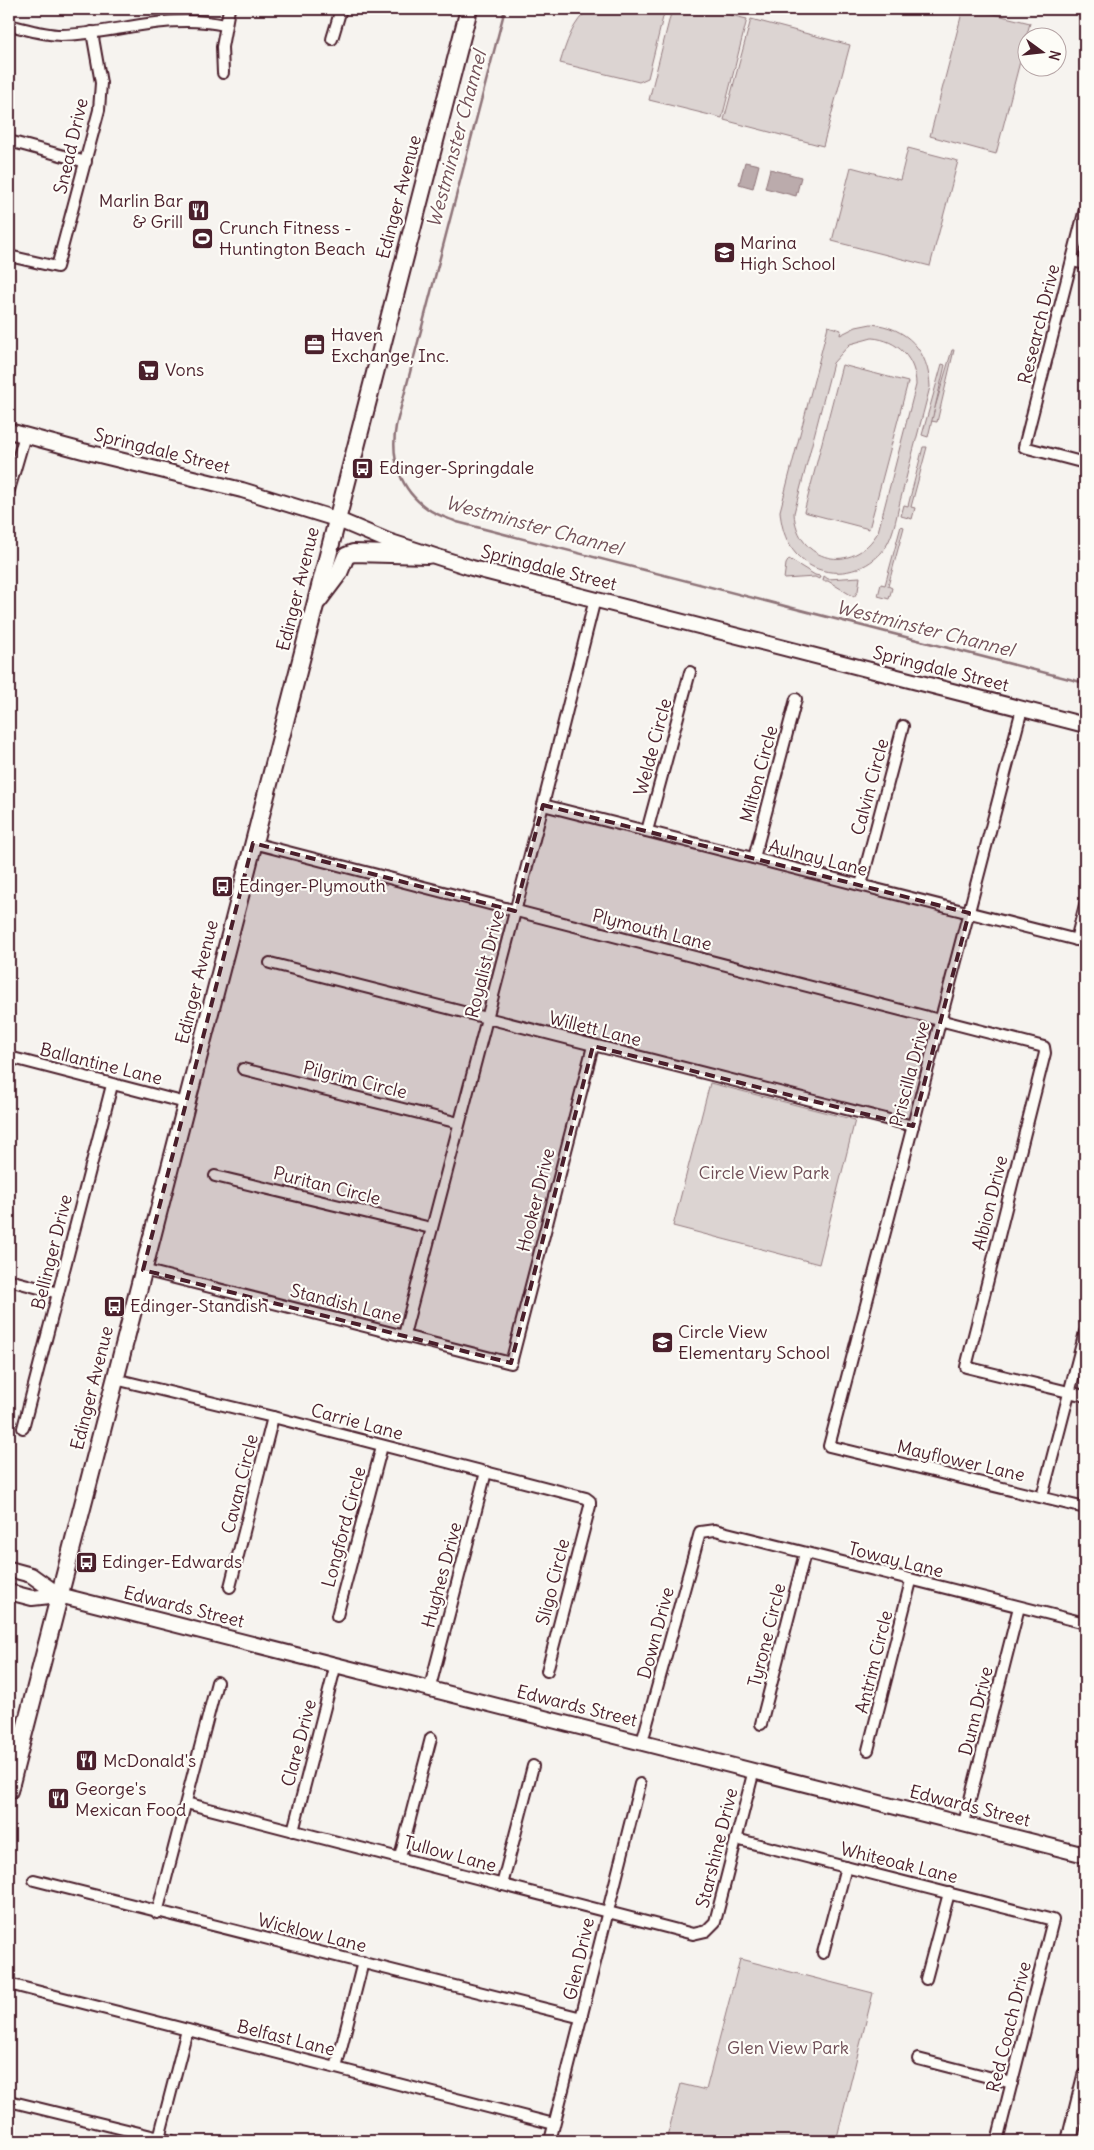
<svg xmlns="http://www.w3.org/2000/svg" width="1094" height="2150" font-family="Delius,sans-serif">
	<style>
		.green { fill: #dcd4d2; stroke: #937a7e; fill-rule: evenodd }
		.water { fill: #bbabac; stroke: #8e7378 }
		.lines { fill: none; stroke-linecap: round; stroke-linejoin: round }
		.stream { stroke: #8e7378; stroke-width: 2.5 }
		.street-casing { stroke: #4a1f2b; stroke-width: 14 }
		.secondary-casing { stroke: #4a1f2b; stroke-width: 18 }
		.primary-casing { stroke: #4a1f2b; stroke-width: 20 }
		.street { stroke: #fdfcf7; stroke-width: 10 }
		.secondary { stroke: #fdfcf7; stroke-width: 14 }
		.primary { stroke: #fdfcf7; stroke-width: 16 }
		.marked { fill: #4a1f2b; fill-opacity: 0.2; stroke: #4a1f2b; stroke-width: 4; stroke-dasharray: 10 6; stroke-linejoin: round }
		.labels { text-anchor: middle; stroke-width: 4.5; stroke-linejoin: round; paint-order: stroke }
		.street-label { font-size: 18px; fill: #4a1f2b; stroke: #fdfcf7 }
		.poi-label { font-size: 18px; fill: #4a1f2b; stroke: #fdfcf7; text-anchor: start }
		.park-label { font-size: 18px; fill: #6e4c55; stroke: #fdfcf7 }
		.water-label { font-size: 19px; font-style: italic; fill: #725058; stroke: #fdfcf7 }
	</style>
	<rect width="100%" height="100%" fill="#f6f3ef"/>
	<filter id="ink" filterUnits="userSpaceOnUse"><feTurbulence type="fractalNoise" baseFrequency=".02" numOctaves="2"/><feDisplacementMap in="SourceGraphic" scale="10" xChannelSelector="R" yChannelSelector="G"/><feConvolveMatrix kernelMatrix="1 2 1 2 8 2 1 2 1" color-interpolation-filters="sRGB"/></filter>
	<g filter="url(#ink)">
		<g class="green">
			<path d="M 590,9 L 665,9 L 648,78 L 639,82 L 560,63 C 566,44 573,20 590,9 Z"/>
			<path d="M 672,9 L 705,9 L 747,19 L 722,118 L 649,100 Z"/>
			<path d="M 963,9 L 973,9 L 1030,23 L 996,154 L 930,136 Z"/>
			<path d="M 751,19 L 850,45 L 823,146 L 724,120 Z"/>
			<path d="M 908,148 L 958,161 L 930,266 L 832,241 L 851,167 L 900,180 Z"/>
			<path d="M 871,324 C 907,327 929,351 930,387 C 921,422 911,458 902,494 C 897,511 895,533 885,548 C 869,570 838,579 813,567 C 791,556 782,535 780,511 L 828,326 L 841,330 L 840,335 L 856,327 ZM 872,338 C 898,340 916,359 916,385 L 878,532 C 853,576 797,562 794,513 L 833,363 L 850,344 Z"/>
			<path d="M 952,350 L 954,350 L 937,422 L 931,421 Z"/>
			<path d="M 942,364 L 945,365 L 928,437 L 922,435 Z"/>
			<path d="M 842,365 L 908,382 L 869,529 L 804,512 Z"/>
			<path d="M 923,447 L 927,447 L 911,507 L 915,508 L 912,519 L 901,516 L 904,505 L 908,506 Z"/>
			<path d="M 901,526 L 904,527 L 888,586 L 892,588 L 889,599 L 878,596 L 881,584 L 885,585 Z"/>
			<path d="M 789,559 L 815,575 L 820,576 L 819,579 L 815,577 L 784,579 L 786,564 Z"/>
			<path d="M 824,576 L 828,579 L 860,577 L 858,591 L 854,597 L 828,581 L 823,581 Z"/>
			<path d="M 710,1083 L 855,1120 L 819,1264 L 673,1226 Z"/>
			<path d="M 740,1959 L 873,1993 L 836,2141 L 666,2141 L 681,2084 L 706,2090 Z"/>
		</g>
		<g class="water">
			<path d="M 745,162 L 759,165 L 753,188 L 739,184 Z"/>
			<path d="M 770,169 L 801,177 L 796,196 L 765,188 Z"/>
		</g>
		<g class="lines">
			<path class="stream" d="M 505,9 L 396,426 C 390,459 400,490 428,509 C 436,515 448,518 457,522 L 1085,683"/>
			<defs>
				<g id="street">
					<path d="M 9,25 C 26,29 44,35 61,35 C 119,34 166,12 225,25"/>
					<path d="M 332,39 L 341,9"/>
					<path d="M 223,73 L 222,47 L 229,9"/>
					<path d="M 9,141 L 86,162"/>
					<path d="M 1085,209 L 1024,447 L 1085,463"/>
					<path d="M 9,256 L 57,267 L 99,110 L 101,83 L 92,32"/>
					<path d="M 1072,261 L 1085,264"/>
					<path d="M 9,490 L 25,435"/>
					<path d="M 1022,709 L 829,1446 L 1085,1508"/>
					<path d="M 543,805 L 1085,942"/>
					<path d="M 647,831 L 690,672"/>
					<path d="M 253,843 L 1044,1047 L 1045,1053 L 966,1367 L 1085,1396"/>
					<path d="M 754,858 L 796,699"/>
					<path d="M 861,885 L 903,726"/>
					<path d="M 1076,940 L 1085,905"/>
					<path d="M 270,963 L 913,1126"/>
					<path d="M 9,1057 L 186,1103"/>
					<path d="M 243,1069 L 459,1123"/>
					<path d="M 215,1176 L 431,1228"/>
					<path d="M 143,1270 L 511,1363 L 593,1046"/>
					<path d="M 9,1280 L 58,1293"/>
					<path d="M 404,1335 L 543,805 L 595,599"/>
					<path d="M 115,1379 L 273,1417 L 586,1498 L 590,1501 L 590,1506 L 547,1671"/>
					<path d="M 23,1428 L 112,1085"/>
					<path d="M 1042,1497 L 1085,1332"/>
					<path d="M 230,1587 L 273,1417"/>
					<path d="M 337,1616 L 382,1446"/>
					<path d="M 430,1687 L 486,1472"/>
					<path d="M 761,1724 L 805,1553"/>
					<path d="M 642,1742 L 700,1532 L 715,1530 L 1085,1623"/>
					<path d="M 868,1750 L 911,1581"/>
					<path d="M 186,1803 L 693,1934 L 706,1931 L 715,1922 L 754,1770"/>
					<path d="M 964,1823 L 1019,1607"/>
					<path d="M 293,1831 L 336,1664"/>
					<path d="M 736,1839 L 1053,1920 L 997,2141"/>
					<path d="M 400,1857 L 431,1738"/>
					<path d="M 34,1880 L 582,2018"/>
					<path d="M 502,1885 L 533,1766"/>
					<path d="M 157,1913 L 217,1682"/>
					<path d="M 823,1953 L 846,1867"/>
					<path d="M 926,1979 L 949,1893"/>
					<path d="M 9,1984 L 554,2124"/>
					<path d="M 918,2059 L 1012,2083"/>
					<path d="M 336,2068 L 363,1962"/>
					<path d="M 9,2101 L 172,2141"/>
					<path d="M 159,2138 L 187,2030"/>
					<path d="M 550,2141 L 640,1784"/>
				</g>
				<g id="secondary">
					<path d="M 9,431 L 83,451 L 242,490 L 336,519 L 388,541 L 472,568 L 1085,725"/>
					<path d="M 9,1569 L 31,1575 L 59,1595"/>
					<path d="M 9,1592 L 32,1598 L 59,1595 L 1085,1855"/>
					<path d="M 1069,2141 L 1085,2076"/>
				</g>
				<g id="primary">
					<path d="M 318,601 L 339,573 L 346,556 L 353,553 L 428,555"/>
					<path d="M 9,1791 L 469,9"/>
				</g>
			</defs>
			<use href="#street" class="street-casing"/>
			<use href="#secondary" class="secondary-casing"/>
			<use href="#primary" class="primary-casing"/>
			<use href="#street" class="street"/>
			<use href="#secondary" class="secondary"/>
			<use href="#primary" class="primary"/>
		</g>
	</g>
	<path class="marked" d="M 543,805 L 969,913 L 913,1126 L 593,1046 L 511,1363 L 143,1270 L 253,843 L 515,911 Z"/>
	<defs>
		<symbol id="restaurant-square" viewBox="-11 -11 22 22"><rect x="-9" y="-9" width="18" height="18" rx="4" fill="#4a1f2b" stroke="#fdfcf7"/><path d="M-5-6h1v4h1v-4h1v4h1v-4h1v5L-1.5 .5V6h-2V.5L-5-1ZM5-6V6H3V1.5H1.5Q1.5-4 5-6Z" fill="#fff"/></symbol>
		<symbol id="stadium-square" viewBox="-11 -11 22 22"><rect x="-9" y="-9" width="18" height="18" rx="4" fill="#4a1f2b" stroke="#fdfcf7"/><path d="M0-5a6.5 5 0 1 0 0 10a6.5 5 0 1 0 0-10ZM-3.5-1.8h7v3.6h-7Z" fill="#fff"/></symbol>
		<symbol id="school-square" viewBox="-11 -11 22 22"><rect x="-9" y="-9" width="18" height="18" rx="4" fill="#4a1f2b" stroke="#fdfcf7"/><path d="M0-5L7-2L0 1L-7-2ZM-4 1L0 2.5L4 1V4Q0 6-4 4Z" fill="#fff"/></symbol>
		<symbol id="office-square" viewBox="-11 -11 22 22"><rect x="-9" y="-9" width="18" height="18" rx="4" fill="#4a1f2b" stroke="#fdfcf7"/><path d="M-6-3h4V-5.5h4V-3h4V5H-6ZM-1-4.5V-3h2v-1.5ZM-6 0V1H6V0Z" fill="#fff"/></symbol>
		<symbol id="supermarket-square" viewBox="-11 -11 22 22"><rect x="-9" y="-9" width="18" height="18" rx="4" fill="#4a1f2b" stroke="#fdfcf7"/><path d="M-6-5.5h2.5l.6 2H6L4.5 2H-2.5L-4.4-4H-6ZM-1.5 3.2a1.3 1.3 0 1 0 .1 0ZM3 3.2a1.3 1.3 0 1 0 .1 0Z" fill="#fff"/></symbol>
		<symbol id="bus-square" viewBox="-11 -11 22 22"><rect x="-9" y="-9" width="18" height="18" rx="4" fill="#4a1f2b" stroke="#fdfcf7"/><path d="M-5-6H5V4H4V6H2V4H-2V6H-4V4H-5ZM-3.5-4V0h7V-4ZM-3.5 1.2v1.5H-2V1.2ZM2 1.2v1.5H3.5V1.2Z" fill="#fff"/></symbol>
	</defs>
	<g fill-rule="evenodd">
		<use href="#restaurant-square" x="186" y="198" width="25" height="25"/>
		<use href="#stadium-square" x="190" y="226" width="25" height="25"/>
		<use href="#school-square" x="712" y="240" width="25" height="25"/>
		<use href="#office-square" x="302" y="332" width="25" height="25"/>
		<use href="#supermarket-square" x="136" y="358" width="25" height="25"/>
		<use href="#bus-square" x="350" y="456" width="25" height="25"/>
		<use href="#bus-square" x="210" y="874" width="25" height="25"/>
		<use href="#bus-square" x="102" y="1294" width="25" height="25"/>
		<use href="#school-square" x="650" y="1330" width="25" height="25"/>
		<use href="#bus-square" x="74" y="1550" width="25" height="25"/>
		<use href="#restaurant-square" x="74" y="1748" width="25" height="25"/>
		<use href="#restaurant-square" x="46" y="1786" width="25" height="25"/>
	</g>
	<g class="labels">
		<g class="street-label">
			<text transform="translate(71 146) rotate(-77)" y="6">Snead Drive</text>
			<text transform="translate(399 197) rotate(-75)" y="6">Edinger Avenue</text>
			<text transform="translate(1039 324) rotate(-76)" y="6">Research Drive</text>
			<text transform="translate(162 451) rotate(14)" y="6">Springdale Street</text>
			<text transform="translate(549 568) rotate(14)" y="6">Springdale Street</text>
			<text transform="translate(298 589) rotate(-76)" y="6">Edinger Avenue</text>
			<text transform="translate(941 669) rotate(14)" y="6">Springdale Street</text>
			<text transform="translate(653 747) rotate(-75)" y="6">Welde Circle</text>
			<text transform="translate(759 774) rotate(-75)" y="6">Milton Circle</text>
			<text transform="translate(870 787) rotate(-75)" y="6">Calvin Circle</text>
			<text transform="translate(818 858) rotate(14)" y="6">Aulnay Lane</text>
			<text transform="translate(652 930) rotate(14)" y="6">Plymouth Lane</text>
			<text transform="translate(485 964) rotate(-76)" y="6">Royalist Drive</text>
			<text transform="translate(197 982) rotate(-76)" y="6">Edinger Avenue</text>
			<text transform="translate(595 1029) rotate(14)" y="6">Willett Lane</text>
			<text transform="translate(101 1064) rotate(14)" y="6">Ballantine Lane</text>
			<text transform="translate(910 1074) rotate(-75)" y="6">Priscilla Drive</text>
			<text transform="translate(355 1080) rotate(14)" y="6">Pilgrim Circle</text>
			<text transform="translate(327 1186) rotate(14)" y="6">Puritan Circle</text>
			<text transform="translate(536 1200) rotate(-76)" y="6">Hooker Drive</text>
			<text transform="translate(990 1203) rotate(-76)" y="6">Albion Drive</text>
			<text transform="translate(52 1252) rotate(-76)" y="6">Bellinger Drive</text>
			<text transform="translate(346 1304) rotate(14)" y="6">Standish Lane</text>
			<text transform="translate(92 1388) rotate(-76)" y="6">Edinger Avenue</text>
			<text transform="translate(357 1422) rotate(15)" y="6">Carrie Lane</text>
			<text transform="translate(961 1461) rotate(13)" y="6">Mayflower Lane</text>
			<text transform="translate(240 1484) rotate(-76)" y="6">Cavan Circle</text>
			<text transform="translate(344 1527) rotate(-75)" y="6">Longford Circle</text>
			<text transform="translate(896 1560) rotate(14)" y="6">Toway Lane</text>
			<text transform="translate(442 1575) rotate(-75)" y="6">Hughes Drive</text>
			<text transform="translate(553 1582) rotate(-76)" y="6">Sligo Circle</text>
			<text transform="translate(184 1607) rotate(14)" y="6">Edwards Street</text>
			<text transform="translate(656 1633) rotate(-75)" y="6">Down Drive</text>
			<text transform="translate(767 1635) rotate(-76)" y="6">Tyrone Circle</text>
			<text transform="translate(874 1662) rotate(-76)" y="6">Antrim Circle</text>
			<text transform="translate(577 1706) rotate(14)" y="6">Edwards Street</text>
			<text transform="translate(976 1711) rotate(-76)" y="6">Dunn Drive</text>
			<text transform="translate(299 1743) rotate(-75)" y="6">Clare Drive</text>
			<text transform="translate(970 1806) rotate(14)" y="6">Edwards Street</text>
			<text transform="translate(717 1848) rotate(-76)" y="6">Starshine Drive</text>
			<text transform="translate(450 1854) rotate(15)" y="6">Tullow Lane</text>
			<text transform="translate(899 1863) rotate(14)" y="6">Whiteoak Lane</text>
			<text transform="translate(312 1933) rotate(14)" y="6">Wicklow Lane</text>
			<text transform="translate(579 1959) rotate(-77)" y="6">Glen Drive</text>
			<text transform="translate(1009 2027) rotate(-76)" y="6">Red Coach Drive</text>
			<text transform="translate(286 2038) rotate(14)" y="6">Belfast Lane</text>
		</g>
		<g class="poi-label">
			<text x="183" y="207" text-anchor="end">Marlin Bar<tspan x="183" dy="21">&amp; Grill</tspan></text>
			<text x="219" y="234">Crunch Fitness -<tspan x="219" dy="21">Huntington Beach</tspan></text>
			<text x="740" y="249">Marina<tspan x="740" dy="21">High School</tspan></text>
			<text x="331" y="341">Haven<tspan x="331" dy="21">Exchange, Inc.</tspan></text>
			<text x="165" y="376">Vons</text>
			<text x="379" y="474">Edinger-Springdale</text>
			<text x="239" y="892">Edinger-Plymouth</text>
			<text x="130" y="1312">Edinger-Standish</text>
			<text x="678" y="1338">Circle View<tspan x="678" dy="21">Elementary School</tspan></text>
			<text x="102" y="1568">Edinger-Edwards</text>
			<text x="103" y="1767">McDonald's</text>
			<text x="75" y="1795">George's<tspan x="75" dy="21">Mexican Food</tspan></text>
		</g>
		<g class="park-label">
			<text x="764" y="1179">Circle View Park</text>
			<text x="788" y="2054">Glen View Park</text>
		</g>
		<g class="water-label">
			<text transform="translate(456 139) rotate(-75)" y="7">Westminster Channel</text>
			<text transform="translate(534 525) rotate(15)" y="7">Westminster Channel</text>
			<text transform="translate(925 628) rotate(14)" y="7">Westminster Channel</text>
		</g>
	</g>
	<rect width="1094" height="2150" fill="none" stroke="#fdfcf7" stroke-width="30"/>
	<rect x="15" y="15" width="1064" height="2120" fill="none" stroke="#4a1f2b" stroke-width="2" filter="url(#ink)"/>
	<g transform="translate(1042 52) rotate(105)"><circle r="24" fill="#fdfcf7" stroke="#b5a4a5"/>
	<path d="M0-4L9 19L0 12L-9 19Z" fill="#4a1f2b"/>
	<text y="-8" font-size="14" font-weight="bold" text-anchor="middle" fill="#4a1f2b">N</text>
	</g>
</svg>
